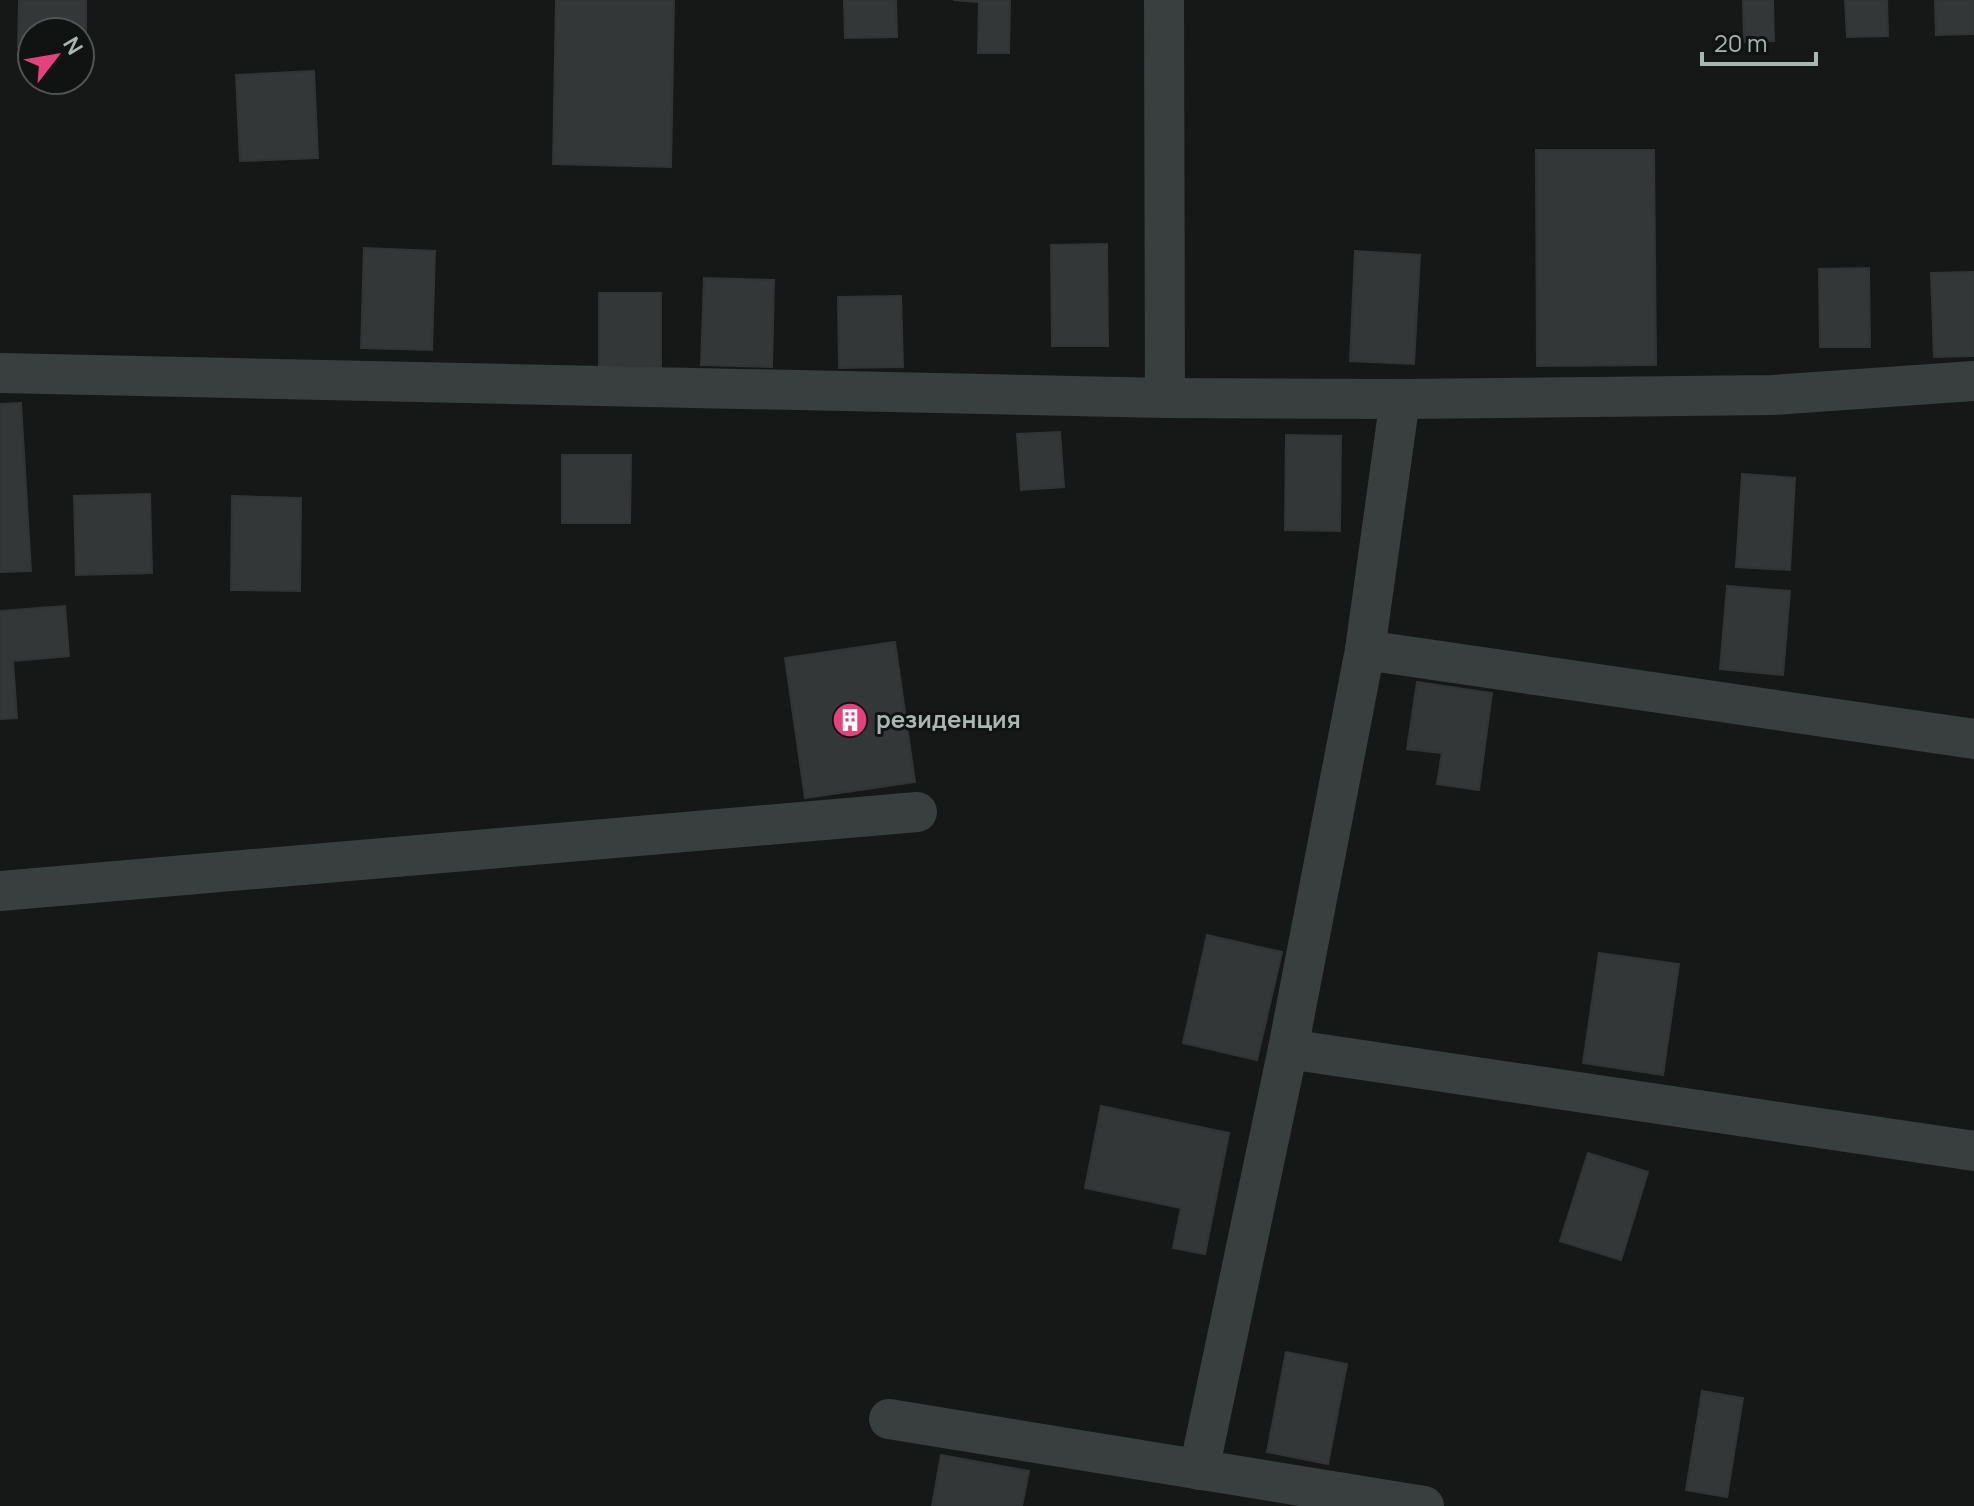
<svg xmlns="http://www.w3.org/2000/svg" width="1974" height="1506" font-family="Manrope,sans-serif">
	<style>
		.building { fill: #333737; stroke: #303434; stroke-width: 2 }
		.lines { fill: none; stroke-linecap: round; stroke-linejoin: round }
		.minor { stroke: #393f3e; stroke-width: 40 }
		.labels { text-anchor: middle; stroke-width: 6; stroke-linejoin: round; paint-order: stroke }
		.poi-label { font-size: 24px; font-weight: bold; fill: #a9b7b2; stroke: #111313; text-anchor: start }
	</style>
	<rect width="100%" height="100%" fill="#161818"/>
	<g class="building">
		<path d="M 19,0 L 86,0 L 86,47 L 80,47 L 80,32 L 32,32 L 32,47 L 18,47 Z"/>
		<path d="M 556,0 L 674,0 L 671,167 L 553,164 Z"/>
		<path d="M 844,0 L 896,0 L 897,37 L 845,38 Z"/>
		<path d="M 953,0 L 1010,0 L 1009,53 L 978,53 L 979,2 Z"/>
		<path d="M 1743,0 L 1773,0 L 1774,41 L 1744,42 Z"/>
		<path d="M 1845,0 L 1887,0 L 1888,36 L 1847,37 Z"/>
		<path d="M 1935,0 L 1974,0 L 1974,34 L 1936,35 Z"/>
		<path d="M 314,71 L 318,158 L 240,161 L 236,75 Z"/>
		<path d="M 1536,150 L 1654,150 L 1656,365 L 1537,366 Z"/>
		<path d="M 1107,244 L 1108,346 L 1052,346 L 1051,245 Z"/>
		<path d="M 364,248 L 435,251 L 432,350 L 361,348 Z"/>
		<path d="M 1355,251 L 1420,255 L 1414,364 L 1350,361 Z"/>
		<path d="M 1869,268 L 1870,347 L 1820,347 L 1819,269 Z"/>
		<path d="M 1974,272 L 1974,356 L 1934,357 L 1931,273 Z"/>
		<path d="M 704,278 L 774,280 L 772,367 L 701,365 Z"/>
		<rect x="599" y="293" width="62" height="75"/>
		<path d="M 901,296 L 903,367 L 839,368 L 838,297 Z"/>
		<path d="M 21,403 L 31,571 L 0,572 L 0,404 Z"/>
		<path d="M 1060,432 L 1064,487 L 1021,490 L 1017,434 Z"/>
		<path d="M 1286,435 L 1341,436 L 1340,531 L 1285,530 Z"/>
		<path d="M 562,455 L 631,455 L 630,523 L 562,523 Z"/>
		<path d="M 1742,474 L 1795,478 L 1790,570 L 1736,567 Z"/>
		<path d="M 150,494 L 152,573 L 76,575 L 74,496 Z"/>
		<path d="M 232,496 L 301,498 L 300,591 L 231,590 Z"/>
		<path d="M 1727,586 L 1790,591 L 1783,675 L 1720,669 Z"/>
		<path d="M 65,606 L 69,656 L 13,661 L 17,718 L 0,719 L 0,611 Z"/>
		<path d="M 895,642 L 915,782 L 805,798 L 785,658 Z"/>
		<path d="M 1417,682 L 1492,693 L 1479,790 L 1437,784 L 1442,753 L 1407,749 Z"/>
		<path d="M 1207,935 L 1282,952 L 1257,1060 L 1183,1043 Z"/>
		<path d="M 1599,953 L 1679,964 L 1663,1075 L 1583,1063 Z"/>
		<path d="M 1101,1106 L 1229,1133 L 1205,1254 L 1173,1248 L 1181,1208 L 1085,1188 Z"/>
		<path d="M 1588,1153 L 1648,1172 L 1621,1260 L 1560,1241 Z"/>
		<path d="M 1286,1352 L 1347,1364 L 1328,1464 L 1267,1452 Z"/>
		<path d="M 1702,1391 L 1743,1398 L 1727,1497 L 1686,1490 Z"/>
		<path d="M 941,1455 L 1029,1471 L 1022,1506 L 932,1506 Z"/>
	</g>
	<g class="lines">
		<g class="minor">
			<path d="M 1164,0 L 1165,398"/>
			<path d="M 0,373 L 1165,398 L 1400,399 L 1773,395 L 1974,381"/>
			<path d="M 1365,650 L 1974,739"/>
			<path d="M 0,891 L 917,812"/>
			<path d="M 1288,1049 L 1974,1151"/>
			<path d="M 889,1419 L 1424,1506"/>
			<path d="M 1199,1470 L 1288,1049 L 1365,650 L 1400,399"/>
		</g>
	</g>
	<defs>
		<symbol id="building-disc" viewBox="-11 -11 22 22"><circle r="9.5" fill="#e4427d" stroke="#111313"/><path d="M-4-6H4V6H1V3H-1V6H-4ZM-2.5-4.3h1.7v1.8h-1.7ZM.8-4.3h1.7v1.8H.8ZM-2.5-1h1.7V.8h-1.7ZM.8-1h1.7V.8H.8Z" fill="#fff"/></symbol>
	</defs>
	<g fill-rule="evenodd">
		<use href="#building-disc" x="830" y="700" width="40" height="40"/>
	</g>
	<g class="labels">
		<g class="poi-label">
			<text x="876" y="728">резиденция</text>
		</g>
	</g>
	<g transform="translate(56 56) rotate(59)"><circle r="38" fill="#111313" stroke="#4e5553" stroke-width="2"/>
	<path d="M0-6L14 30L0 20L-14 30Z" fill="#e4427d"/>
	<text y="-12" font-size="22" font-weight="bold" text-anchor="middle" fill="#a9b7b2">N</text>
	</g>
	<path d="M1702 52v12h114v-12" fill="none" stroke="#a9b7b2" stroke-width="4"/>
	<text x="1714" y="52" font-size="24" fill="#a9b7b2" stroke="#111313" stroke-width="6" paint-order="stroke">20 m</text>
</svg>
